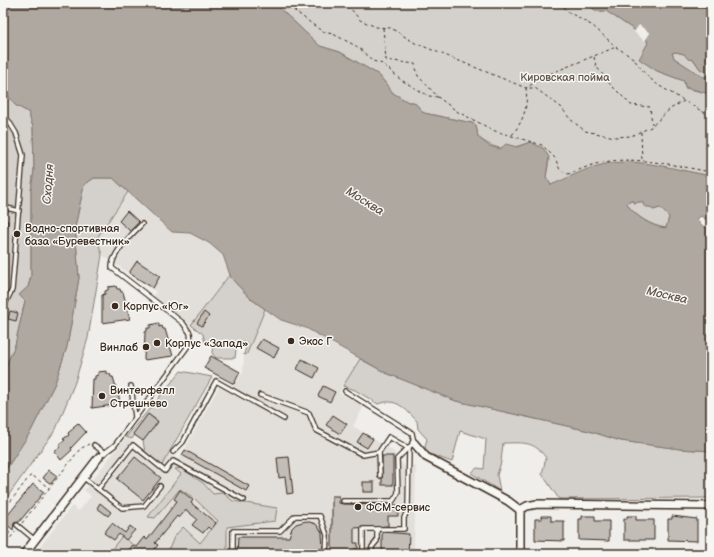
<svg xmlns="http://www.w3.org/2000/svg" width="714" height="557" font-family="'Balsamiq Sans',sans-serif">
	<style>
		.built { fill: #e2dfdb }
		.green { fill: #d4d1cc; stroke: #887e75 }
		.water { fill: #afa8a1; stroke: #81766d; fill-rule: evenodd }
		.pier { fill: #efeeea }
		.building { fill: #c2bdb7; stroke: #3b2a1e }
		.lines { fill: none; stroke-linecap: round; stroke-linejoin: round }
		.service-casing { stroke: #3b2a1e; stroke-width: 6 }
		.minor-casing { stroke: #3b2a1e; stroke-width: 10 }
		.path { stroke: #3b2a1e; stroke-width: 1; stroke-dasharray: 3 3; stroke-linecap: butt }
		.service { stroke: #f6f6f2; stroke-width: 3.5 }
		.minor { stroke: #f6f6f2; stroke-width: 7 }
		.poi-dot { fill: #3b2a1e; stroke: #f6f6f2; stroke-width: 1.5 }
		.labels { text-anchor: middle; stroke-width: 3; stroke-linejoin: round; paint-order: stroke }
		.park-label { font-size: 11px; fill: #61544a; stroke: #f6f6f2 }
		.poi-label { font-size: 11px; fill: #3b2a1e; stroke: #f6f6f2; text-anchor: start }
		.water-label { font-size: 12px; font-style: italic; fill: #64564c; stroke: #f6f6f2 }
	</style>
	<rect width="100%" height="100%" fill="#efeeea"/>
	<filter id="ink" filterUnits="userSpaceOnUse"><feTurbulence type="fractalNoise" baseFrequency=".025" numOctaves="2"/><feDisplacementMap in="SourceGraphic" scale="8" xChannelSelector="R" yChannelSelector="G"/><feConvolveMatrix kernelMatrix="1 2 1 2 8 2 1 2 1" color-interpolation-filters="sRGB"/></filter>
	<g filter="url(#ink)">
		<g class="built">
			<path d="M 128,192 L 172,232 L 190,233 L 209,243 L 223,255 L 230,274 L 191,325 L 153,297 L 156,292 L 102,255 L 97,238 Z"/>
			<path d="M 265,309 L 281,320 L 306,328 L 360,359 L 339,393 L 364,406 L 353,426 L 393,451 L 404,466 L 416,466 L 414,554 L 227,554 L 226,527 L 270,522 L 234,501 L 192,554 L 34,554 L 72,506 L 79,511 L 91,496 L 84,490 L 126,437 L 162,464 L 169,454 L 179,460 L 222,381 L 233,387 L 243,372 L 244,355 L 248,354 Z"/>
		</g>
		<g class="green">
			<path d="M 274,3 L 586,3 L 596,11 L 606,11 L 645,37 L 648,43 L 640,59 L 657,71 L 684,81 L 685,88 L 706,93 L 711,97 L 711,176 L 664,167 L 551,185 L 546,177 L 549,160 L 530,142 C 508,150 497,152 478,137 L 476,125 L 472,123 L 424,113 L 414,102 L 408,102 L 393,93 L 379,75 L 340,52 L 320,46 Z"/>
			<path d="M 676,52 L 684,54 L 689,59 L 693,59 L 700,69 L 706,72 L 708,75 L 706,77 L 703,77 L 674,58 L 672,53 Z"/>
			<path d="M 3,88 L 15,105 L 28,112 L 33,127 L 34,170 L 31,191 L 31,276 L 28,287 L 19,295 L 25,301 L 15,345 L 3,373 Z"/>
			<path d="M 94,178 L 113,178 L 128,192 L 97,238 L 102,255 L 88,338 L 75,382 L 56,429 L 3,503 L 3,474 L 31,431 L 55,383 L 67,347 L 79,278 L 75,227 L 84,185 Z"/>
			<path d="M 628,201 L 642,202 L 644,206 L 651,207 L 653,210 L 660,208 L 669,217 L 666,228 C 651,226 635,216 627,204 Z"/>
			<path d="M 230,274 L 231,278 L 251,299 L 265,309 L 247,354 L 244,355 L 247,343 L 237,341 L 235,358 L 216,358 L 212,353 L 213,344 L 209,340 L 205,343 L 203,334 L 191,325 Z"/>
			<path d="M 360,359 L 386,373 L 456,401 L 589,431 L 621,441 L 680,449 L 711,451 L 711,498 L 559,499 L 542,474 L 546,458 C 534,440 522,443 503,443 L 501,462 L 497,475 L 500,491 L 471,473 L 477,468 L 484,469 L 486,439 L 460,431 L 452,462 L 427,453 L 425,446 L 427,439 L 418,429 L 417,421 C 405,409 397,397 378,404 L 355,390 L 343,386 Z"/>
			<path d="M 181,371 L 212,377 L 162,465 L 145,452 L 143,441 L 158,421 L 148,414 L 132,439 L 126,437 Z"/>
			<path d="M 181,468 L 203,483 L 213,494 L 223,493 L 233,501 L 277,508 L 275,521 L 227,527 L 227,554 L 214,550 L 206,554 L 167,554 L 174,537 L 183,527 L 200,543 L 218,521 L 194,498 L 180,489 L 155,518 L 148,517 L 181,474 L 175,469 Z"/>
			<path d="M 122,536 L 133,545 L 125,554 L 108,554 Z"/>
		</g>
		<g class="water">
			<path d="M 3,3 L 274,3 L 320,46 L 340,52 L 379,75 L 393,93 L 408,102 L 414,102 L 424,113 L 472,123 L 476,125 L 478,137 L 489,146 L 500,149 L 506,144 L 517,147 L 530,142 L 543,148 L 549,157 L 546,177 L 551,185 C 568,178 584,169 601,165 C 636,156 676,170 711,176 L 711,223 L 701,216 L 697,219 C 699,224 706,229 711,229 L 711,451 L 680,449 L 621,441 L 589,431 L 456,401 L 386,373 L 306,328 L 281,320 L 251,299 L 231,278 L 223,255 L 209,243 L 190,233 L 172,232 L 113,178 L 94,178 L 84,185 L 75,227 L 79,278 L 67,347 L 55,383 L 31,431 L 3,474 L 3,373 L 15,345 L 25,301 L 19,295 L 28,287 L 31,276 L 31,191 L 34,170 L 33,127 L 28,112 L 15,105 L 3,88 ZM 629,201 L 634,201 L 635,204 L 638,202 L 642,202 L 645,207 L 650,207 L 653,210 L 660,208 L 669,217 L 666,228 C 651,227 635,216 627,204 Z"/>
			<path d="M 586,3 L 711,3 L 711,97 L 706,93 L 685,87 L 684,81 L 657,71 L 639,59 L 648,43 L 645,37 L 606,11 L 596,11 ZM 676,52 L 684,54 L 688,59 L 694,60 L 700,69 L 706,72 L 708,75 L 706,77 L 703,77 L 674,58 L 672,53 Z"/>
		</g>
		<path class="pier" d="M 639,25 L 650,33 L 645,41 L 634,32 Z"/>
		<g class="building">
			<path d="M 127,211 L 139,222 L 130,231 L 119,221 Z"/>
			<path d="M 3,220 L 8,221 L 6,236 L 3,236 Z"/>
			<path d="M 137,261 L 160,276 L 153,288 L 129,273 Z"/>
			<path d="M 116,286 L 117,289 L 120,289 L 121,292 L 123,292 L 130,319 L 102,323 L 102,295 L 105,294 L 105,291 L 108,290 L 108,287 Z"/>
			<path d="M 10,311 L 18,313 L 16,321 L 8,319 Z"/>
			<path d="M 204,312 L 209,316 L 202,326 L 197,323 Z"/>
			<path d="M 159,323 L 159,327 L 162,326 L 163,329 L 165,329 L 173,356 L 144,360 L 145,332 L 147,331 L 147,328 L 150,328 L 150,325 Z"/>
			<path d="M 262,339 L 279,348 L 274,358 L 256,348 Z"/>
			<path d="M 211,356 L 240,372 L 234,384 L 204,368 Z"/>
			<path d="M 302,359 L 319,368 L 314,378 L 297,369 Z"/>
			<path d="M 107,371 L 107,374 L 110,374 L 111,377 L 113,377 L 121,404 L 92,408 L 93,379 L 95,379 L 95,376 L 98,375 L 98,372 Z"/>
			<path d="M 323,386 L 335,392 L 330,402 L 318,396 Z"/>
			<path d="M 148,414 L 158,422 L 143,441 L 133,434 Z"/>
			<path d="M 333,415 L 347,424 L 340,434 L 326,425 Z"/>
			<path d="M 78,423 L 86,432 L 71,448 L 72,450 L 61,460 L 54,451 L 60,447 L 59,445 L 65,440 L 63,439 L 69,435 L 68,433 L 74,428 L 73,427 Z"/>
			<path d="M 363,433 L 373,439 L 367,448 L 357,442 Z"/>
			<path d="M 185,450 L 249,486 L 246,491 L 182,455 Z"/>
			<rect x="382" y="456" width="11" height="29"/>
			<path d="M 135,457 L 161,478 L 143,500 L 117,479 Z"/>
			<path d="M 289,457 L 293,493 L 287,494 L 285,477 L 279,478 L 277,458 Z"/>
			<path d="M 49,470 L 57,476 L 51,484 L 43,478 Z"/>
			<rect x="363" y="482" width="11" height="10"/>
			<path d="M 33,484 L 44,492 L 19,522 L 14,523 L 13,530 L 3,521 Z"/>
			<path d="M 180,490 L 193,500 L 191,503 L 216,523 L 211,530 L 208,527 L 203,533 L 192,525 L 197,519 L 186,510 L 179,518 L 177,516 L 155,543 L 158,545 L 151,554 L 126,554 L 133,545 L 136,547 L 144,537 L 147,540 L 177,501 L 174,499 Z"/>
			<path d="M 332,496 L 339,496 L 339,503 L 343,504 L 398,505 L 398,516 L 388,516 L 388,526 L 354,528 L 354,543 L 358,543 L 358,549 L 354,549 L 354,554 L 332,554 Z"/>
			<path d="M 100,503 L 111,512 L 108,516 L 97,508 Z"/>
			<path d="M 542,516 L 551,516 L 551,521 L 564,521 L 564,541 L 535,540 L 535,519 L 542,519 Z"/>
			<path d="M 582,516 L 595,516 L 595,521 L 609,521 L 609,541 L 579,540 L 579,519 L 582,519 Z"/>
			<path d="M 627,516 L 636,516 L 636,520 L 654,520 L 654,540 L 624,540 L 624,519 L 627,519 Z"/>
			<path d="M 672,516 L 697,519 L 697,541 L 668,540 L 668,519 L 672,519 Z"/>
			<path d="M 306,521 L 316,524 L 322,532 L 323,554 L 237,554 L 238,537 L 289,537 L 292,528 L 296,524 Z"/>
			<path d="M 112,523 L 125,533 L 130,526 L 135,530 L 126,540 L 119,534 L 114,540 L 104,533 Z"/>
			<path d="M 382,532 L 409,534 L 408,554 L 382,554 Z"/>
		</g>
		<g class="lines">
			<defs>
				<g id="service">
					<path d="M 3,117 L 8,120 L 16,133 L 23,155 L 12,290 L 3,308"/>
					<path d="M 3,207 L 19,211"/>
					<path d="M 131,386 L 135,417"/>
					<path d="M 345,391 L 412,433 L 414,443 L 409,447 L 408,509 L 404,518 L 404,529 L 363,529 L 363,554"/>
					<path d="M 260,395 L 309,413 L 316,430 L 363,455 L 379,452"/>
					<path d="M 94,445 L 105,453"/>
					<path d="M 173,452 L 183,442 L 216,381 L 284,419"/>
					<path d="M 99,457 L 115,445 L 191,342 L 190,333 L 183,323 L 112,268 C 111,254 132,234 142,224"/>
					<path d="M 380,476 L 379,452 L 389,437 L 408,448"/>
					<path d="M 84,478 L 122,508 L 144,506 L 160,486"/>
					<path d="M 98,489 L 133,445 L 165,471 L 173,461 L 244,500"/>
					<path d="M 343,501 L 393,501 L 398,493 L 397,459 L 409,447"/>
					<path d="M 17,525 L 35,540"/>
					<path d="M 233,554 L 233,531 L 280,531 L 295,516 L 320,516 L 327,535 L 326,554"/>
					<path d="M 372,554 L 372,547 L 377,541 L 377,529"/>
				</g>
				<g id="minor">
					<path d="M 414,443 L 426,457 L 508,501 L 520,510"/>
					<path d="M 520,510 L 527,506 L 537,504 L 711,506"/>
					<path d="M 24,554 L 99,457"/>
					<path d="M 520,554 L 520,510"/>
				</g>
			</defs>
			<use href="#service" class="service-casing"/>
			<use href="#minor" class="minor-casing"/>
			<g class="path">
				<path d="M 284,3 L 323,32 L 333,34 L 358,47 L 373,61 L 383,64 L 401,80 L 429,96 L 438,97"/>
				<path d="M 342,3 L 351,9 L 360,20 L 376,27 L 391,28 L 415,43 L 526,88 L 547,75 L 616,47"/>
				<path d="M 559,3 L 570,13 L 593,26 L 616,47 L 633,58 L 646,75 L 658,85 L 683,100"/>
				<path d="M 383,28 L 386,60 L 415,64 L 418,76 L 439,98 L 458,112 L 495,131 L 542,145 L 555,158 L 560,170 L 568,174 C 580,170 592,164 604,162 C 638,156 677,166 711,172"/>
				<path d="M 594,57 L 596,66 L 609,83 L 631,105 L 650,107 L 652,124"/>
				<path d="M 641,132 L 642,161"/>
				<path d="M 512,135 C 524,120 528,107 526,88 L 535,88 L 561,107 L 570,119 L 585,131 L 615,137 L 631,136 L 651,127 L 670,109 L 684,101 L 705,113 L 711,113"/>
				<path d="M 3,511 L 30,476 L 33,476 L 49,488"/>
				<path d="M 22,523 L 80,449 L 89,444"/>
				<path d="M 3,528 L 12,535"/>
				<path d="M 3,547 L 16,531"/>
			</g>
			<use href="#service" class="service"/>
			<use href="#minor" class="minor"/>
		</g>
	</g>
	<g class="poi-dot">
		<circle cx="17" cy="234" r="4"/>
		<circle cx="115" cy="306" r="4"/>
		<circle cx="291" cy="341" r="4"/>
		<circle cx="157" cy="343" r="4"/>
		<circle cx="146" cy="347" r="4"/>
		<circle cx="102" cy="396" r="4"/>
		<circle cx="358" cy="507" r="4"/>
	</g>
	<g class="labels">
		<g class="park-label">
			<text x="565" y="81">Кировская пойма</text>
		</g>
		<g class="poi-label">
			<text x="25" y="232">Водно-спортивная<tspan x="25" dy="13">база «Буревестник»</tspan></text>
			<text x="123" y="310">Корпус «Юг»</text>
			<text x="299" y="345">Экос Г</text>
			<text x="165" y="347">Корпус «Запад»</text>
			<text x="138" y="351" text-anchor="end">Винлаб</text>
			<text x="110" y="394">Винтерфелл<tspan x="110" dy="13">Стрешнево</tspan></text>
			<text x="366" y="511">ФСМ-сервис</text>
		</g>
		<g class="water-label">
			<text transform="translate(48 184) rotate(-86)" y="4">Сходня</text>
			<text transform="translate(365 201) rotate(32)" y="4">Москва</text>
			<text transform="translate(667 295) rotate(13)" y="4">Москва</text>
		</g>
	</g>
	<rect width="714" height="557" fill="none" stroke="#f6f6f2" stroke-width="16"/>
	<rect x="8" y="8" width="698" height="541" fill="none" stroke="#3b2a1e" stroke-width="1.5" filter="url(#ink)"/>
</svg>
